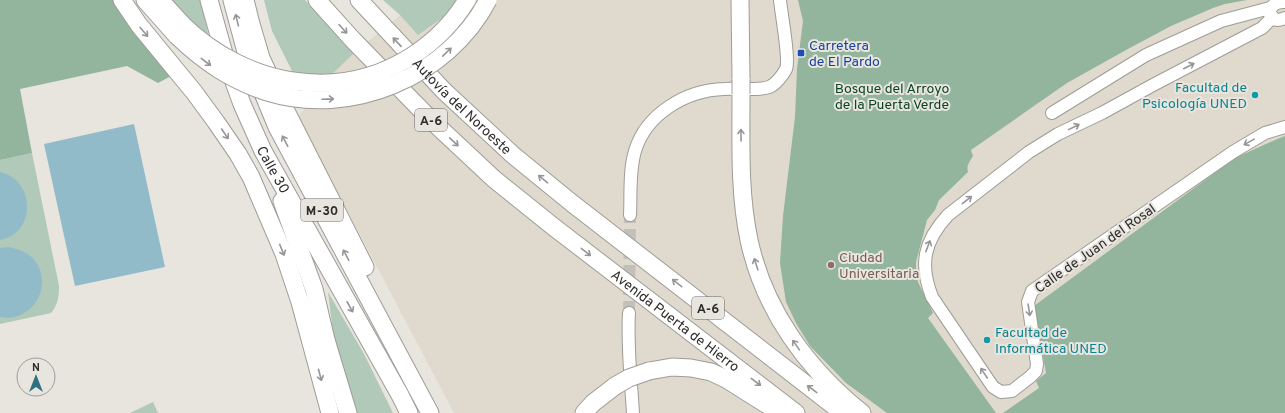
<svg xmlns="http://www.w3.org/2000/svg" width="1285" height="413" font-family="Overpass,sans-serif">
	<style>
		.built { fill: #dfdacd }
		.green { fill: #b1c9b8 }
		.forest { fill: #93b49d }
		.water { fill: #92bbca }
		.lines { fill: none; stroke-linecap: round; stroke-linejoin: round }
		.minor-tunnel { stroke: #c3c0bb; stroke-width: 12; stroke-dasharray: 12 6; stroke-linecap: butt }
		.minor-casing { stroke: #9e9c96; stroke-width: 14 }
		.highway-casing { stroke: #9e9c96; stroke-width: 19 }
		.minor { stroke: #fff; stroke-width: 12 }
		.highway { stroke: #fff; stroke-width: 17 }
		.highway-bridge-casing { stroke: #9e9c96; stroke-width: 19; stroke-linecap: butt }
		.highway-bridge { stroke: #fff; stroke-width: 17 }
		.oneway { stroke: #979696 }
		.transit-dot { fill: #1a4fb4; stroke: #e8e5df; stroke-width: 1.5 }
		.culture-dot { fill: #0f9aa8; stroke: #e8e5df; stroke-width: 1.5 }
		.education-dot { fill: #8d6e63; stroke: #e8e5df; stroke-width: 1.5 }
		.labels { text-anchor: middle; stroke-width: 4; stroke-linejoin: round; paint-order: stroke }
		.shield { fill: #e8e5df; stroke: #666562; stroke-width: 1 }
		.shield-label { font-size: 13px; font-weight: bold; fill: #2f2e2c }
		.transit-label { font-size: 14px; fill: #164399; stroke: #e8e5df; text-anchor: start }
		.culture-label { font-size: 14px; fill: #0d838f; stroke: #e8e5df; text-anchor: end }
		.park-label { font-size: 14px; fill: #0c4526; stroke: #e8e5df }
		.street-label { font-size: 14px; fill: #2f2e2c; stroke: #e8e5df }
		.education-label { font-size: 14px; fill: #785e54; stroke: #e8e5df; text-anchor: start }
	</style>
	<rect width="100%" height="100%" fill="#e8e5df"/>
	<path class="built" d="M 419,0 L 1285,0 L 1285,413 L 454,413 L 298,117 L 334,69 Z"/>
	<g class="green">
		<path d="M 161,0 L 201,0 L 209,39 Z"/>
		<path d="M 264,0 L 305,0 L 354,53 L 326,80 L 294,75 L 272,31 Z"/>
		<path d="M 383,0 L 458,0 L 452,11 L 418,35 L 400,15 Z"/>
		<path d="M 32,153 L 59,286 C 59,296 58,305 51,313 L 0,324 L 0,160 Z"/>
		<path d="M 328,292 L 364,354 L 393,413 L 343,413 Z"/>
		<path d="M 153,402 L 158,413 L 130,413 Z"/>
	</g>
	<g class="forest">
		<path d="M 0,0 L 119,0 L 173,75 L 158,83 L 127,66 L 20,89 L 32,153 L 0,160 Z"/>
		<path d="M 798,0 L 1247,0 L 1225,4 L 1213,8 L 1171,26 L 1126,50 L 1067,83 L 971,150 L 973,156 C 970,161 966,166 968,172 L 939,200 L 935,210 L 927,220 L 916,262 L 916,270 L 918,282 L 933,313 L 928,318 L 996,413 L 887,413 L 846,383 L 810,346 L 796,323 L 786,302 L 780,263 L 783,216 L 795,117 L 797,69 L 803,21 Z"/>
		<path d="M 1285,136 L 1285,413 L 1003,413 L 1039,388 L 1036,381 L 1046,373 L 1034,306 L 1235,158 L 1275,140 Z"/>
	</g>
	<g class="water">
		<path d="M 134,124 L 165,267 L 75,286 L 44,144 Z"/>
		<path d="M 0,172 C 36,180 36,234 0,240 Z"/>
		<path d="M 9,247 C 16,249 23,250 29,255 C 34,258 38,264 40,270 C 48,291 33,316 9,318 C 6,318 3,317 0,317 L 0,248 Z"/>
	</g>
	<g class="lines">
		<path class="minor-tunnel" d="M 629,313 L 630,215"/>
		<defs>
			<g id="minor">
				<path d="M 1285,2 C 1265,0 1265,27 1285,18"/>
				<path d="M 1273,17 L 1262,28 L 1153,85 L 1102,113 L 1058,134 L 1029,152 L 948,215 C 924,241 919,264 932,297 L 993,387 L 1001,392 L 1012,391 L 1030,377 L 1036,371 L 1037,364 L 1028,302 L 1032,291 L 1233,152 L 1265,133 L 1285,127"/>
				<path d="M 1052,113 L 1146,55 L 1221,21 L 1270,8"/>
				<path d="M 630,215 C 631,194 629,171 635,151 C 646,114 686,90 724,89 C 736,88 758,91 769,87 C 775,85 783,75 786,69 C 790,60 781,12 780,0"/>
				<path d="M 629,313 C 627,346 631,380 633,413"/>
			</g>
			<g id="highway">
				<path d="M 122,0 L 139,25 L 194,92 L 216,122 L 238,154 L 251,177 L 284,254 L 300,302 L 330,413"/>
				<path d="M 145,0 L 177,36"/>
				<path d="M 160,0 L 183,25"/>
				<path id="s1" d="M 209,0 L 225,57 L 242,104 L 263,151 L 400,395 L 409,413"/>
				<path d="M 232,0 L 246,52 L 277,127 L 430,413"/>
				<path d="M 245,0 L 251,24 L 261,58 L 285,109 L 365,267"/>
				<path id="s2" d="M 317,0 L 353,40 L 431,120 L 494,179 L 555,228 L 796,413"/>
				<path id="s3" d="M 359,0 L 444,91 L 513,155 L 573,204 L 843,413"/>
				<path d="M 740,0 L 741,80"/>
				<path d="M 741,94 C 741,143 739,193 749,240 C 764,310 807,369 862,413"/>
				<path d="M 282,201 L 314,289 L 326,340 L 348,413"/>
				<path d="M 649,371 L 672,367 L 691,368 L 711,372 L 726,379 L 777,411"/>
				<path d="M 584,413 L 593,403 L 615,386"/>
			</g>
		</defs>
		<use href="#minor" class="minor-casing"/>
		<use href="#highway" class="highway-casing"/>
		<use href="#minor" class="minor"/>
		<use href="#highway" class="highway"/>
		<defs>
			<g id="highway-bridge">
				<path d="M 183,25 C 245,85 337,104 412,56 C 435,41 453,23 467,0"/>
				<path d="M 177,36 C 204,62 231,80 267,92 C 350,118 448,77 488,0"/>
				<path d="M 741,94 L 741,80"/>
				<path d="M 615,386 L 629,378 L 649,371"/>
			</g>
		</defs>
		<use href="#highway-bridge" class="highway-bridge-casing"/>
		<use href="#highway-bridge" class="highway-bridge"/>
	</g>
	<defs><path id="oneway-shaft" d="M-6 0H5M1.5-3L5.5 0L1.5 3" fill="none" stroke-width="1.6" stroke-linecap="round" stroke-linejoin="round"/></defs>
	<g class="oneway">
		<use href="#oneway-shaft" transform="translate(237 20) rotate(-104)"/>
		<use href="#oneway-shaft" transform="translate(343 29) rotate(48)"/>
		<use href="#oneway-shaft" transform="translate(144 32) rotate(50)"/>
		<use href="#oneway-shaft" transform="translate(397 42) rotate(-133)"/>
		<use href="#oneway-shaft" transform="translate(447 52) rotate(-44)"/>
		<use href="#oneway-shaft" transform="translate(206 62) rotate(37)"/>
		<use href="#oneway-shaft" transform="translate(1189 66) rotate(-27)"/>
		<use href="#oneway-shaft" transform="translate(328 99) rotate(-2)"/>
		<use href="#oneway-shaft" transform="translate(1074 127) rotate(-26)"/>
		<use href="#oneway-shaft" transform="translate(225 134) rotate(56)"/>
		<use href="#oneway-shaft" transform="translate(741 135) rotate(-91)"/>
		<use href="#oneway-shaft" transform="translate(285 141) rotate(-118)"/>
		<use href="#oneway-shaft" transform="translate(454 142) rotate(43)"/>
		<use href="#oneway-shaft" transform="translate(1249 142) rotate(151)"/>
		<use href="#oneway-shaft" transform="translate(543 179) rotate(-141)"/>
		<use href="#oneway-shaft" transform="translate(967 200) rotate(-38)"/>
		<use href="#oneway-shaft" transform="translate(928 246) rotate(-69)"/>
		<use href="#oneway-shaft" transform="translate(282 250) rotate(68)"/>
		<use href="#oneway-shaft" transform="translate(586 252) rotate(38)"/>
		<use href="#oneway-shaft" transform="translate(346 255) rotate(-118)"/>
		<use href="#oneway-shaft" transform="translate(756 264) rotate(-108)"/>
		<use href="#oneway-shaft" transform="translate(677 283) rotate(-142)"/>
		<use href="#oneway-shaft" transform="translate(350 307) rotate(61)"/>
		<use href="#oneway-shaft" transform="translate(1029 310) rotate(81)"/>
		<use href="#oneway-shaft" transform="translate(796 345) rotate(-125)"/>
		<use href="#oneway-shaft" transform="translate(984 373) rotate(-124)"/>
		<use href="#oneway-shaft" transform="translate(320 375) rotate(75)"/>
		<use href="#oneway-shaft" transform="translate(756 382) rotate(37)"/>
		<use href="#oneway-shaft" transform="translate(812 389) rotate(-143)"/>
	</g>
	<rect class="transit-dot" x="797" y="49" width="8" height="8" rx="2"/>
	<g class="culture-dot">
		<circle cx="1255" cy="95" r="4"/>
		<circle cx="987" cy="340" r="4"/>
	</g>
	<circle class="education-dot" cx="831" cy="265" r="4"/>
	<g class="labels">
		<g class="shield">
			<rect x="415" y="109" width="32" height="22" rx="3"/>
			<rect x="301" y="199" width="42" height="22" rx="3"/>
			<rect x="692" y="297" width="32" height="22" rx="3"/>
		</g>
		<g class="shield-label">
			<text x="431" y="125">A-6</text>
			<text x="322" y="215">M-30</text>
			<text x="708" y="313">A-6</text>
		</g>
		<g class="transit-label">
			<text x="809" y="50">Carretera<tspan x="809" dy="16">de El Pardo</tspan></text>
		</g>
		<g class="culture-label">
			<text x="1247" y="92">Facultad de<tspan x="1247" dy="16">Psicología UNED</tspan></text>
			<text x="995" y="337" text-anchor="start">Facultad de<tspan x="995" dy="16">Informática UNED</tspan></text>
		</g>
		<g class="park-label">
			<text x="892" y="93">Bosque del Arroyo<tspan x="892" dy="16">de la Puerta Verde</tspan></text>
		</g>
		<g class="street-label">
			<text dy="5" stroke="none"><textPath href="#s3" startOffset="148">Autovía del Noroeste</textPath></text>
			<text dy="5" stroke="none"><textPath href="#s1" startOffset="182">Calle 30</textPath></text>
			<text transform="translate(1095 248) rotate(-35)" y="5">Calle de Juan del Rosal</text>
			<text dy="5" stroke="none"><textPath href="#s2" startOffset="482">Avenida Puerta de Hierro</textPath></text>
		</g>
		<g class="education-label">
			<text x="839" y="262">Ciudad<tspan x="839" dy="16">Universitaria</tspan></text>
		</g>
	</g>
	<g transform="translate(36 377)"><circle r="19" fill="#e8e5df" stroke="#9e9c97"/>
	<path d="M0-3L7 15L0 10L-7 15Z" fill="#2d7281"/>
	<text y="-6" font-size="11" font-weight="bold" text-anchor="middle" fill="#2f2e2c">N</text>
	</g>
</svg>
